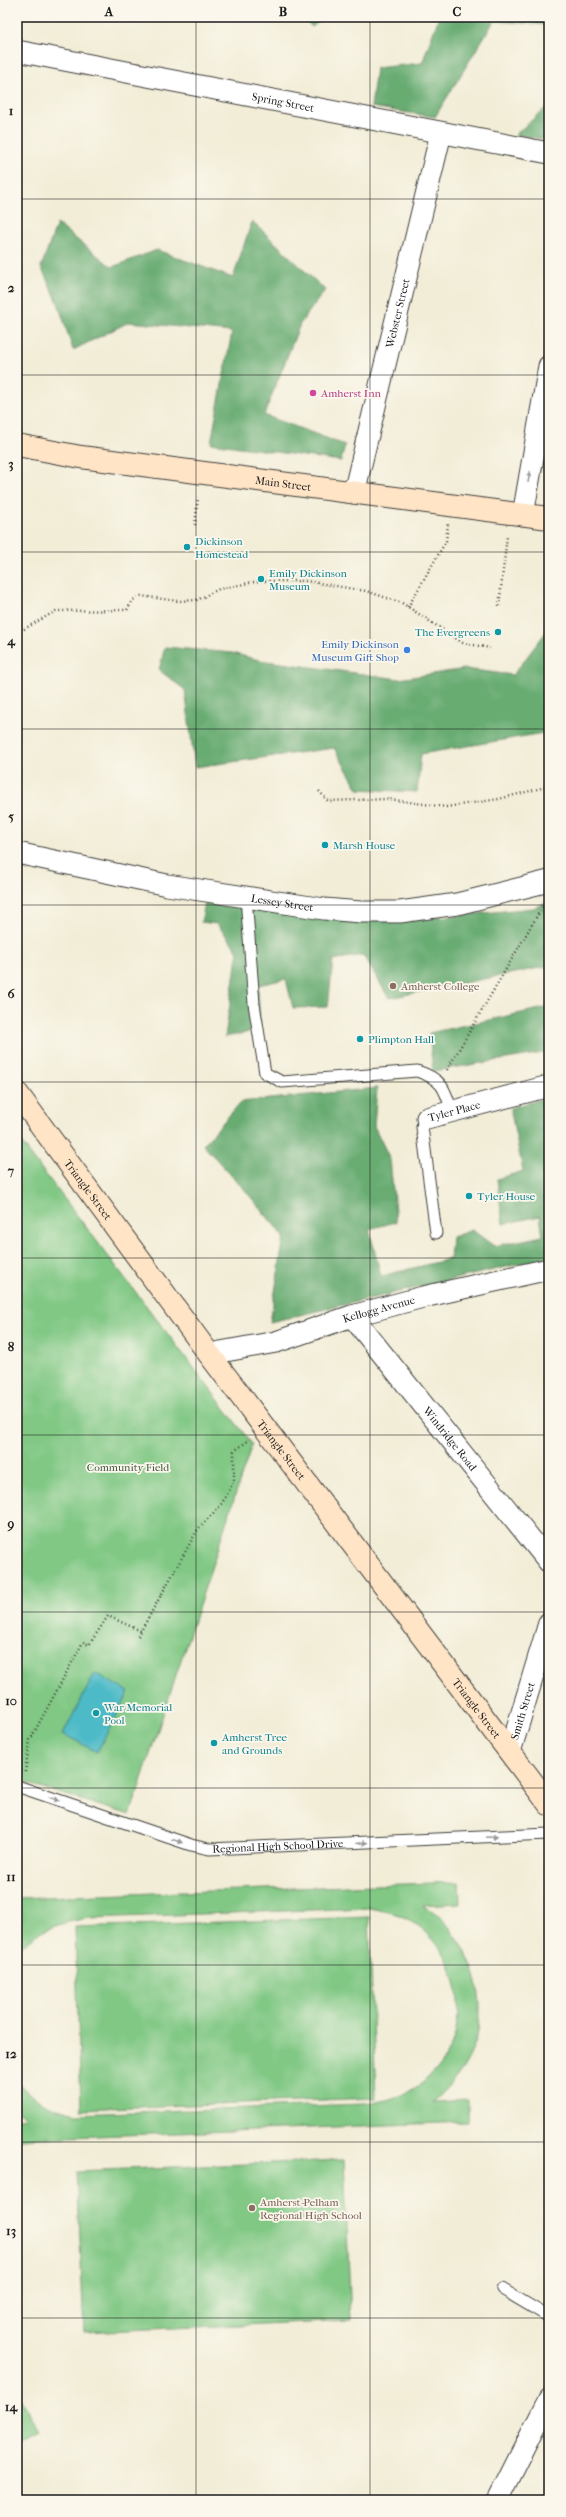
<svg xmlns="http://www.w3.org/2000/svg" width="566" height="2517" font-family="'IM FELL French Canon',serif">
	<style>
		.green { fill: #80c884; stroke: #4e7250 }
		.forest { fill: #68ac72; stroke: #426447 }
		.water { fill: #4dbac7; stroke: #346b72 }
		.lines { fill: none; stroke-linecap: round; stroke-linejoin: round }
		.service-casing { stroke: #3c3b38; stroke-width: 13 }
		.minor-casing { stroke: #3c3b38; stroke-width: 23 }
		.secondary-casing { stroke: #3c3b38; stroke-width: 24 }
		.path { stroke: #3c3b38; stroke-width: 2.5; stroke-dasharray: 1 3; stroke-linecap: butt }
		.service { stroke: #fff; stroke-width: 11 }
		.minor { stroke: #fff; stroke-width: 21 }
		.secondary { stroke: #ffe4c6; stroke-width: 22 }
		.oneway { fill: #999 }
		.grid { fill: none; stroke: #1c1c1c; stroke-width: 1; stroke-opacity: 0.55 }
		.hotel-dot { fill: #d1479c; stroke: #fbf7ec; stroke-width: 1.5 }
		.culture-dot { fill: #0f9aa8; stroke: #fbf7ec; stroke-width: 1.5 }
		.shop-dot { fill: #3f7fe0; stroke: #fbf7ec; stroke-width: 1.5 }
		.education-dot { fill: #8d6e63; stroke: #fbf7ec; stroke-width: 1.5 }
		.labels { text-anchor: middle; stroke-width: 3.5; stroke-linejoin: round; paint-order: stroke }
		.street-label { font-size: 11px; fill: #1c1c1c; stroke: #fbf7ec }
		.hotel-label { font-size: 11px; fill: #b23c85; stroke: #fbf7ec; text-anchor: start }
		.culture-label { font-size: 11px; fill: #0d838f; stroke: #fbf7ec; text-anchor: start }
		.shop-label { font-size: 11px; fill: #366cbe; stroke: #fbf7ec; text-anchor: end }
		.education-label { font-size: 11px; fill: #785e54; stroke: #fbf7ec; text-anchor: start }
		.park-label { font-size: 11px; fill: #3f5840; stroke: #fbf7ec }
		.neatline { fill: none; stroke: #1c1c1c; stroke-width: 1.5 }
		.grid-label { font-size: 13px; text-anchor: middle; font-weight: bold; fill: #1c1c1c }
	</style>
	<rect width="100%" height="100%" fill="#fbf7ec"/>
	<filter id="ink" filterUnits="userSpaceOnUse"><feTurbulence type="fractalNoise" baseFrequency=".025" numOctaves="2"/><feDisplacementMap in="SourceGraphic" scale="8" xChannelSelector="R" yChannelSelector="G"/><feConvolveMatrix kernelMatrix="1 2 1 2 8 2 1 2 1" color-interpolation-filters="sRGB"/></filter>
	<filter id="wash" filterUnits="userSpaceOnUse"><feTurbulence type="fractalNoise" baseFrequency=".012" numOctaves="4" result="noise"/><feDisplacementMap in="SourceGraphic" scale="16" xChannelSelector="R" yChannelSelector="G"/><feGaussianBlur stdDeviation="0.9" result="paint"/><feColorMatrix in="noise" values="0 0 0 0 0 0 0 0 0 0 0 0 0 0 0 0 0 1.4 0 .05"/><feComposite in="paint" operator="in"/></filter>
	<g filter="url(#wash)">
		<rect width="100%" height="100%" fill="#f2edd7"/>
		<g class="green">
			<path d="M 17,1137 L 252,1444 L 130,1815 L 17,1780 Z"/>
			<path d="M 459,1882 L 460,1903 L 422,1905 C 429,1910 437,1913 442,1919 C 480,1958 494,2020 463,2068 C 455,2081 443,2091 433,2102 L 468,2100 L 468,2122 L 17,2139 L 17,2119 L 27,2118 L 17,2111 L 17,2082 C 34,2100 52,2109 76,2114 L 365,2104 C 388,2101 408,2095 426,2080 C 480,2035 463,1941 399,1915 C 390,1912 379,1910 369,1908 L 90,1918 C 59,1923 39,1928 17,1952 L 17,1922 L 19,1919 L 17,1919 L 17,1898 Z"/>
			<path d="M 369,1917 L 376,2098 L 81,2109 L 75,1927 Z"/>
			<path d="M 344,2160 L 351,2320 L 84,2332 L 77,2171 Z"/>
			<path d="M 17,2390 L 39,2432 L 17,2444 Z"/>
		</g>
		<g class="forest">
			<path d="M 302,17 L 325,17 L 312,27 Z"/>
			<path d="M 439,17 L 549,17 L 549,25 L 494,21 L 435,117 L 371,107 L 376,68 L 422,63 Z"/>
			<path d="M 549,105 L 549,140 L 515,135 Z"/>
			<path d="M 252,221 L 325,290 L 300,324 L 264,415 L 345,445 L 341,461 L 211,443 L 232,332 L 129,322 L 73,350 L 58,303 L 41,267 L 57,224 L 112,267 L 157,250 L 233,278 Z"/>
			<path d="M 549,628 L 549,732 L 421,754 L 417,792 L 358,789 L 334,748 L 195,767 L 185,690 L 159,670 L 165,647 L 232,653 L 259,660 L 399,679 L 465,669 L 513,675 Z"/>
			<path d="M 206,899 L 385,919 L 453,916 L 534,908 L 549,901 L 549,966 L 389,998 L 363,955 L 333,960 L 328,1007 L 293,1008 L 286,979 L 258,985 L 260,1030 L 225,1037 L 238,951 L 217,924 L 201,922 Z"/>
			<path d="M 549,1007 L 549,1052 L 433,1071 L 429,1033 Z"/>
			<path d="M 377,1088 L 374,1126 L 390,1159 L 396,1222 L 369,1229 L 381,1276 L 450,1259 L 452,1237 L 472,1230 L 494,1246 L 543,1236 L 540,1216 L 503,1224 L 497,1179 L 523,1171 L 510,1108 L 549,1097 L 549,1257 L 270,1322 L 284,1237 L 244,1189 L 203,1145 L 241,1102 Z"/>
		</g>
		<path class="water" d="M 95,1673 L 129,1692 L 97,1752 L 63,1734 Z"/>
	</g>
	<g filter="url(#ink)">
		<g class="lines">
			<defs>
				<g id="service">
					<path d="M 246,897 L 254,1004 L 265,1073 L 282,1082 L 417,1071 C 442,1079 445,1088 452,1112"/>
					<path d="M 427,1118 L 423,1122 L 422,1127 L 436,1233"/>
					<path id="s1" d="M 17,1786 L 191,1845 L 209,1849 L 549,1834"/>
					<path d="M 502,2289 L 549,2317"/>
				</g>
				<g id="minor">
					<path id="s2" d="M 17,51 L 549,153"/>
					<path id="s3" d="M 354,493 L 441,133"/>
					<path d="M 523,515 L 549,366"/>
					<path id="s4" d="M 17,853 L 167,885 L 324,909 L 361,912 L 400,912 L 457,904 L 549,881"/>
					<path id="s5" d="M 427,1118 L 549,1086"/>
					<path id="s6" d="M 352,1316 L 549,1562"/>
					<path id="s7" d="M 209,1354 L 276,1342 L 352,1316 L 423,1297 L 549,1269"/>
					<path id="s8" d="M 510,1752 L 549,1623"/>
					<path d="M 498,2500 L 549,2399"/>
				</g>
				<g id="secondary">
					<path id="s9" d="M 17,445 L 81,457 L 549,518"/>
					<path id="s10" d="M 17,1093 L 209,1354 L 549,1804"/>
				</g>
			</defs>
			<use href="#service" class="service-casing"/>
			<use href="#minor" class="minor-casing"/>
			<use href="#secondary" class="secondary-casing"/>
			<g class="path">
				<path d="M 195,525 L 198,497"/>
				<path d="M 499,606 L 507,536"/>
				<path d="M 408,607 L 446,541 L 448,524"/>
				<path d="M 17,633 L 56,611 L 127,610 L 133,600 L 141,596 L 178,601 L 197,600 L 219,589 L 259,581 L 306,581 L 366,591 L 402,603 L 463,643 L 490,648"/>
				<path d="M 319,791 L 328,801 L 387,799 L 446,807 L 499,799 L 549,786"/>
				<path d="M 447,1070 L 544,904"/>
				<path d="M 138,1636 L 141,1631"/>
				<path d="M 25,1772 L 30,1740 L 83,1642 L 89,1645 L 108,1616 L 141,1631 L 198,1529 L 220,1506 L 228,1493 L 234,1480 L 234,1451 L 249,1440"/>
			</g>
			<use href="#service" class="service"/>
			<use href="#minor" class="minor"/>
			<use href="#secondary" class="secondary"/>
		</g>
		<defs><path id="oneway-solid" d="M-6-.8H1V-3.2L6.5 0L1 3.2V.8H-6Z"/></defs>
		<g class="oneway">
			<use href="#oneway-solid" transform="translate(529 477) rotate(-80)"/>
			<use href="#oneway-solid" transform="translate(54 1799) rotate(19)"/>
			<use href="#oneway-solid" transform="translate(492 1837) rotate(-3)"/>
			<use href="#oneway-solid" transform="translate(177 1841) rotate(18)"/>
			<use href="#oneway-solid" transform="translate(362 1843) rotate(-3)"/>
		</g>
	</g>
	<path class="grid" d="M 196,17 L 196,2500M 370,17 L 370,2500M 17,199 L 549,199M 17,375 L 549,375M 17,552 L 549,552M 17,729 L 549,729M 17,905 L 549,905M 17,1082 L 549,1082M 17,1258 L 549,1258M 17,1435 L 549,1435M 17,1612 L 549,1612M 17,1788 L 549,1788M 17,1965 L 549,1965M 17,2142 L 549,2142M 17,2318 L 549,2318"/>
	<circle class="hotel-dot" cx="313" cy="393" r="4"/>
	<g class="culture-dot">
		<circle cx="187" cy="547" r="4"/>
		<circle cx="261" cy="579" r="4"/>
		<circle cx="498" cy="632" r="4"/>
		<circle cx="325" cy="845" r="4"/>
		<circle cx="360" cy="1039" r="4"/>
		<circle cx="469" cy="1196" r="4"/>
		<circle cx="96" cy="1713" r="4"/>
		<circle cx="214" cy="1743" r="4"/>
	</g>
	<circle class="shop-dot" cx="407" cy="650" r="4"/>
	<g class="education-dot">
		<circle cx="393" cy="986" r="4"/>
		<circle cx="252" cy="2208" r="4"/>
	</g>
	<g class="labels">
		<g class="street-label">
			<text dy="4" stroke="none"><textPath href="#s2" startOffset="271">Spring Street</textPath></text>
			<text dy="4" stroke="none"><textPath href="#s3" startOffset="185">Webster Street</textPath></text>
			<text dy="4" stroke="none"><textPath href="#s9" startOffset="269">Main Street</textPath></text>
			<text dy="4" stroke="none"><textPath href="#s4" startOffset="270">Lessey Street</textPath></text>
			<text dy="4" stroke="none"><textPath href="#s5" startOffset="28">Tyler Place</textPath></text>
			<text dy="4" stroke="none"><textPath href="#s10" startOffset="120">Triangle Street</textPath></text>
			<text dy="4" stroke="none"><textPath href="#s7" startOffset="176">Kellogg Avenue</textPath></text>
			<text dy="4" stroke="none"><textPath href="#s6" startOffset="157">Windridge Road</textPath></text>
			<text dy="4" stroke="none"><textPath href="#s10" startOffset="444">Triangle Street</textPath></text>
			<text dy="4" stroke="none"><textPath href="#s10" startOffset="768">Triangle Street</textPath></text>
			<text dy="4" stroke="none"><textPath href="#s8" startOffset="43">Smith Street</textPath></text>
			<text dy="4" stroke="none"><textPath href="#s1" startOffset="271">Regional High School Drive</textPath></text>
		</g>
		<g class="hotel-label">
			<text x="321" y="397">Amherst Inn</text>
		</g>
		<g class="culture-label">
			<text x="195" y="545">Dickinson<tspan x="195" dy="13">Homestead</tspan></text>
			<text x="269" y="577">Emily Dickinson<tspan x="269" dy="13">Museum</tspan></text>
			<text x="490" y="636" text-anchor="end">The Evergreens</text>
			<text x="333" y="849">Marsh House</text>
			<text x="368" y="1043">Plimpton Hall</text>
			<text x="477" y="1200">Tyler House</text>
			<text x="104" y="1711">War Memorial<tspan x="104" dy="13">Pool</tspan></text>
			<text x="222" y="1741">Amherst Tree<tspan x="222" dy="13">and Grounds</tspan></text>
		</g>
		<g class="shop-label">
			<text x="399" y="648">Emily Dickinson<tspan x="399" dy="13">Museum Gift Shop</tspan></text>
		</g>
		<g class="education-label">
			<text x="401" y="990">Amherst College</text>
			<text x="260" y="2206">Amherst-Pelham<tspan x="260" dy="13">Regional High School</tspan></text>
		</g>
		<g class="park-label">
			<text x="128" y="1471">Community Field</text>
		</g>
	</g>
	<rect width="566" height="2517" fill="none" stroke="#fbf7ec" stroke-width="44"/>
	<rect x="22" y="22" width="522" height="2473" class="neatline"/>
	<g class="grid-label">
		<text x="109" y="16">A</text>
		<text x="283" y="16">B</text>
		<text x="457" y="16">C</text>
		<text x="11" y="115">1</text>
		<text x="11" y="292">2</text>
		<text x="11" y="468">3</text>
		<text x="11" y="645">4</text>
		<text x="11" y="821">5</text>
		<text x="11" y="998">6</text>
		<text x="11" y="1175">7</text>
		<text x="11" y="1351">8</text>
		<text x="11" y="1528">9</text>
		<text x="11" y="1705">10</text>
		<text x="11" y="1881">11</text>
		<text x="11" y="2058">12</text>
		<text x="11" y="2235">13</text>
		<text x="11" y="2411">14</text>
	</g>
</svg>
